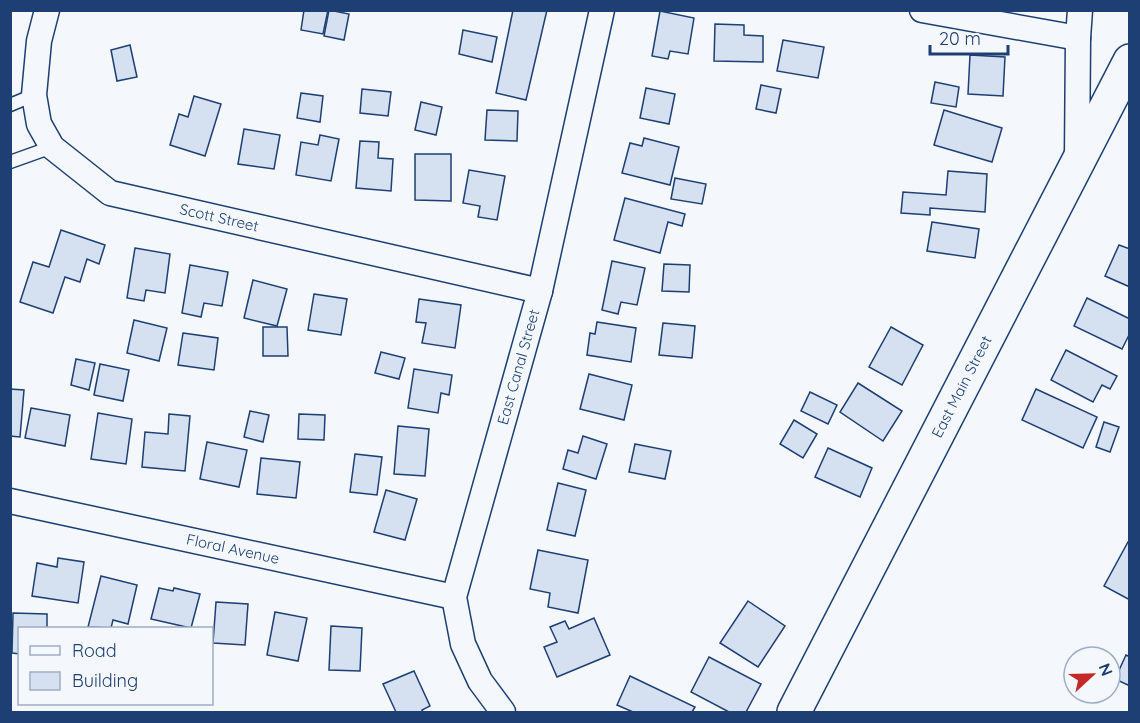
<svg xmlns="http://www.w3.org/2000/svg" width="1140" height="723" font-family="Quicksand,sans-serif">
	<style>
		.building { fill: #d5e0f0; stroke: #1d3f73; stroke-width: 1.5 }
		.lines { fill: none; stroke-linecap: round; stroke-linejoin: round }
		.lane-casing { stroke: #1d3f73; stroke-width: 15 }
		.street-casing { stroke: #1d3f73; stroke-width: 27 }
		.primary-casing { stroke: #1d3f73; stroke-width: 36 }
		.lane { stroke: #f4f7fb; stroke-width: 12 }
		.street { stroke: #f4f7fb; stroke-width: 24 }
		.primary { stroke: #f4f7fb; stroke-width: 33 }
		.labels { text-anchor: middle; stroke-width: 4.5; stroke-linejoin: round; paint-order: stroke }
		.street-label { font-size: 15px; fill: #1d3f73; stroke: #f4f7fb }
	</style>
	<rect width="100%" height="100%" fill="#f4f7fb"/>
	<g class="building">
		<path d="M 304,10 L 328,10 L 323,34 L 301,30 Z"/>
		<path d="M 329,10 L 349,14 L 344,40 L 324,36 Z"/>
		<path d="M 513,10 L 547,10 L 526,100 L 496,93 Z"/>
		<path d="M 660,11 L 694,18 L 688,54 L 670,51 L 668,59 L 652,56 Z"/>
		<path d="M 715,24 L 744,25 L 744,35 L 763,36 L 763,62 L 714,61 Z"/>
		<path d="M 463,30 L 497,37 L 492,62 L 459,54 Z"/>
		<path d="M 783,40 L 824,47 L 818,78 L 777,71 Z"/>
		<path d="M 130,45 L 137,77 L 117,81 L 111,50 Z"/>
		<path d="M 970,55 L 1005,57 L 1003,96 L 968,94 Z"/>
		<path d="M 935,82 L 959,87 L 956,107 L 931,103 Z"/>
		<path d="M 761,85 L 781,89 L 776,113 L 756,109 Z"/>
		<path d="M 646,88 L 675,94 L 669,124 L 640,118 Z"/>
		<path d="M 362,89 L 391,92 L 388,116 L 360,113 Z"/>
		<path d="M 301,93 L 323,96 L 320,122 L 297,118 Z"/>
		<path d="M 194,96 L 221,104 L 205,156 L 170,145 L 179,114 L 188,117 Z"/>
		<path d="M 421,102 L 442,107 L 436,135 L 415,130 Z"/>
		<path d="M 487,110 L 518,111 L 517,141 L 485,140 Z"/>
		<path d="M 944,110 L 1002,128 L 992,162 L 934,145 Z"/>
		<path d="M 244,129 L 280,135 L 274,169 L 238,164 Z"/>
		<path d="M 320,135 L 339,139 L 331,181 L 296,175 L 301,142 L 318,145 Z"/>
		<path d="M 644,138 L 679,147 L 670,185 L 622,173 L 630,143 L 642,146 Z"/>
		<path d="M 360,141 L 379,142 L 378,158 L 393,159 L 391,191 L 356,188 Z"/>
		<path d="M 415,154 L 451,154 L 451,201 L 415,200 Z"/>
		<path d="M 469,170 L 505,176 L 497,220 L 478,217 L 480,206 L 463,203 Z"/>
		<path d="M 948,171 L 987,174 L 985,212 L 930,208 L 930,215 L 901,213 L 903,192 L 946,195 Z"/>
		<path d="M 675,178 L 706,184 L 702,204 L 671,199 Z"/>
		<path d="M 625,198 L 685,214 L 682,226 L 668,222 L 660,253 L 614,240 Z"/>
		<path d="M 932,222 L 979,229 L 975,258 L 927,251 Z"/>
		<path d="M 61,230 L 105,245 L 99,264 L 87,259 L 80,282 L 65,277 L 53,313 L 20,302 L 33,262 L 49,267 Z"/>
		<path d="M 1119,245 L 1130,249 L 1130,287 L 1105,276 Z"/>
		<path d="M 135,248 L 170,254 L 165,293 L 146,290 L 144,301 L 127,298 Z"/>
		<path d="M 612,261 L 645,268 L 637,305 L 621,302 L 618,314 L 602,310 Z"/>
		<path d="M 664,264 L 690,265 L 689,292 L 662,291 Z"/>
		<path d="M 190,265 L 228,272 L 222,306 L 204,303 L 201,317 L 182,313 Z"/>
		<path d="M 253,280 L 287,289 L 277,326 L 244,318 Z"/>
		<path d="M 314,294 L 347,299 L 341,335 L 308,330 Z"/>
		<path d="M 1087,298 L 1130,319 L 1130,333 L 1122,349 L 1074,326 Z"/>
		<path d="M 419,299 L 461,305 L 455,348 L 422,343 L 426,323 L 416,322 Z"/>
		<path d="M 134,320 L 167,328 L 159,361 L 127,353 Z"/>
		<path d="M 597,322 L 636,328 L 631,362 L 587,355 L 590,333 L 595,334 Z"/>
		<path d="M 663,323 L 695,326 L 692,358 L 659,355 Z"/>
		<path d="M 263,327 L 287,327 L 288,356 L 263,356 Z"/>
		<path d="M 891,327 L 923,345 L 902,385 L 869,367 Z"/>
		<path d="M 183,333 L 218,338 L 214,370 L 178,365 Z"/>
		<path d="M 1066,350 L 1117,376 L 1110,389 L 1102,385 L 1093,402 L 1051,380 Z"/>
		<path d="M 381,352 L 405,358 L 399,379 L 375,373 Z"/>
		<path d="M 76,359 L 95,363 L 89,390 L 71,385 Z"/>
		<path d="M 100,364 L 129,370 L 123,401 L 94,395 Z"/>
		<path d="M 414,369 L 452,375 L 449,395 L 441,393 L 438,413 L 408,408 Z"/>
		<path d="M 589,374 L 632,385 L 624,420 L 580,409 Z"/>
		<path d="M 858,383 L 902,411 L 883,441 L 840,412 Z"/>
		<path d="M 10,389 L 24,390 L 20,437 L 10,436 Z"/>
		<path d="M 1036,389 L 1097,417 L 1083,448 L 1022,420 Z"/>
		<path d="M 810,392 L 837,405 L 828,424 L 801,411 Z"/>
		<path d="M 31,408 L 70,415 L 65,446 L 25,438 Z"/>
		<path d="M 250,411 L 269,415 L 263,442 L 244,437 Z"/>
		<path d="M 98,413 L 132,419 L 126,464 L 91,459 Z"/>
		<path d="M 169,414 L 190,416 L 185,471 L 142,467 L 145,432 L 168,434 Z"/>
		<path d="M 299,414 L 325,415 L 324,440 L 298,439 Z"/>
		<path d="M 794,420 L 817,434 L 803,458 L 780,444 Z"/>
		<path d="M 1104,422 L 1119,427 L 1110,452 L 1096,447 Z"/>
		<path d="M 398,426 L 429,429 L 425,476 L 394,474 Z"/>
		<path d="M 583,436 L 607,444 L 596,479 L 563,469 L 568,450 L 578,453 Z"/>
		<path d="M 207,442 L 247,450 L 239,487 L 200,479 Z"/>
		<path d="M 635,444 L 671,451 L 665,479 L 629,472 Z"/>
		<path d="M 828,448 L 872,468 L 860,497 L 815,477 Z"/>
		<path d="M 355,454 L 382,457 L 377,495 L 350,492 Z"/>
		<path d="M 261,458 L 300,462 L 296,498 L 257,494 Z"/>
		<path d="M 558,483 L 586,490 L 575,536 L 547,530 Z"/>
		<path d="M 386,490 L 417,499 L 405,540 L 374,532 Z"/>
		<path d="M 1128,542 L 1130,542 L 1130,600 L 1104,586 Z"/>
		<path d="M 538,550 L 588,560 L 578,613 L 548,607 L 550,593 L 530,589 Z"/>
		<path d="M 58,558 L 84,562 L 78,603 L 32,596 L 37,563 L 57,567 Z"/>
		<path d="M 101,576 L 137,585 L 128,624 L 113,620 L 111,628 L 88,627 Z"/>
		<path d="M 159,588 L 173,591 L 174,588 L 200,594 L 191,628 L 151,619 Z"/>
		<path d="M 748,601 L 785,626 L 758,667 L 720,643 Z"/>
		<path d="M 216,602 L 248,604 L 245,645 L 213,643 Z"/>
		<path d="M 275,612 L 307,618 L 298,661 L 267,655 Z"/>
		<path d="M 13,613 L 47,614 L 47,628 L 20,628 L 20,654 L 12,653 Z"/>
		<path d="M 594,618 L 610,655 L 557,677 L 544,647 L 557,642 L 550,627 L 565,621 L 569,629 Z"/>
		<path d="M 331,626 L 362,628 L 360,671 L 329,670 Z"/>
		<path d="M 1126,655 L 1130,657 L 1130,686 L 1115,679 Z"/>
		<path d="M 709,657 L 761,684 L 746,712 L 729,712 L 691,692 Z"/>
		<path d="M 414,671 L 430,706 L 422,710 L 423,712 L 396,712 L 383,684 Z"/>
		<path d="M 630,676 L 695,707 L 692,712 L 633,712 L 617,705 Z"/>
	</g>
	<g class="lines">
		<defs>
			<g id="lane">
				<path d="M 10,105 L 34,95"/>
				<path d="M 10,162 L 52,147"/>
			</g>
			<g id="street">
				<path id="s1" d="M 47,10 L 39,41 L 34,95 L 39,124 L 52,147 L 110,193 L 540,291"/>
				<path d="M 922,10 L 1078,38"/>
				<path d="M 1077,158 L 1078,38 L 1080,10"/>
				<path id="s2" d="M 10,501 L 454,597"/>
				<path id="s3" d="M 503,712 L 480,681 L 463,644 L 454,597 L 540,291 L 602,10"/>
			</g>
			<g id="primary">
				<path id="s4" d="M 794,712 L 1130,61"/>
			</g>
		</defs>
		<use href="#lane" class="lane-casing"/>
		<use href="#street" class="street-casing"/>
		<use href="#primary" class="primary-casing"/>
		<use href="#lane" class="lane"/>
		<use href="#street" class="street"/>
		<use href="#primary" class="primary"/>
	</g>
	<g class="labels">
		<g class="street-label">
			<text dy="5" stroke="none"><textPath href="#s1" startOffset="328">Scott Street</textPath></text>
			<text dy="5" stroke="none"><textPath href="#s3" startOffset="366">East Canal Street</textPath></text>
			<text dy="5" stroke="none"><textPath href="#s4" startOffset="366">East Main Street</textPath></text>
			<text dy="5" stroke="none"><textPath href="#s2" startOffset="228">Floral Avenue</textPath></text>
		</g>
	</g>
	<rect width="1140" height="723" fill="none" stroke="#1d3f73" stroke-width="24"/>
	<rect x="18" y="627" width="195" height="78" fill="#f4f7fb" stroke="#9eadc5" stroke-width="1.5"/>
	<rect x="30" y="646" width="30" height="9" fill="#f4f7fb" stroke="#9eadc5" stroke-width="1.5"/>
	<text x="72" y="657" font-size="18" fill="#1d3f73">Road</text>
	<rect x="30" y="672" width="30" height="18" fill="#d5e0f0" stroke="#9eadc5" stroke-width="1.5"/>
	<text x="72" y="687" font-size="18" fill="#1d3f73">Building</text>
	<g transform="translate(1092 675) rotate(68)"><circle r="28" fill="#f4f7fb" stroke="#9eadc5" stroke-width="1.5"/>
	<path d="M0-4.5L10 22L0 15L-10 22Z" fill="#c62828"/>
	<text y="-9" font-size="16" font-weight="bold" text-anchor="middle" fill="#1d3f73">N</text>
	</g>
	<path d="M930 45v9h78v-9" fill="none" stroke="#1d3f73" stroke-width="3"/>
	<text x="939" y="45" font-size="18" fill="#1d3f73" stroke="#f4f7fb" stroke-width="4.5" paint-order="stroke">20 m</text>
</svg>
